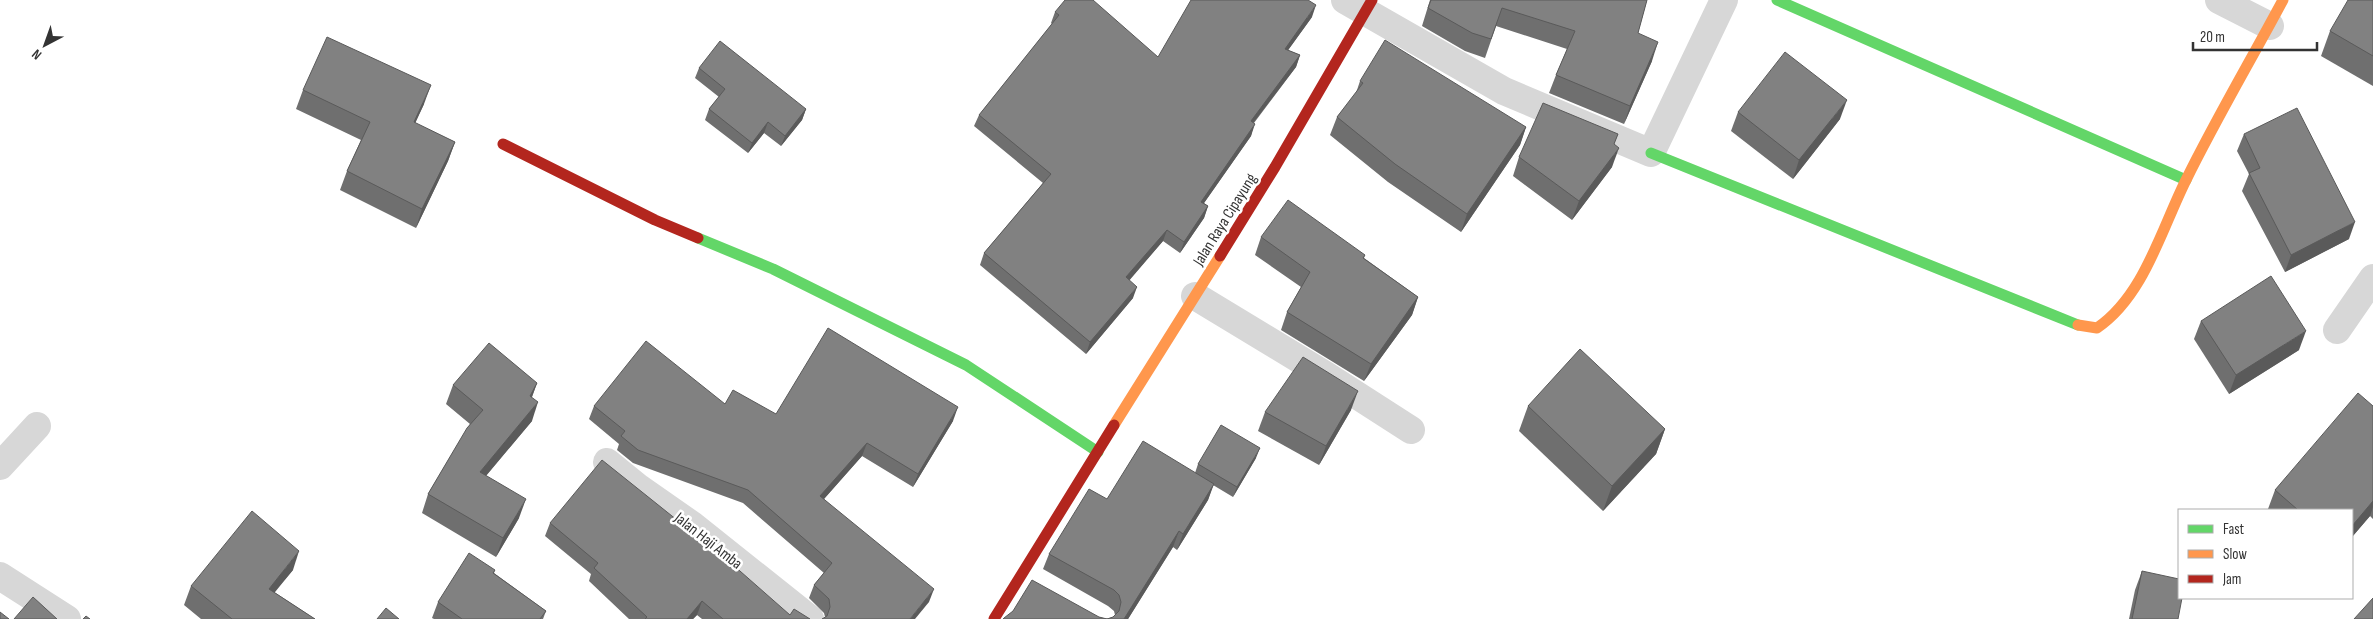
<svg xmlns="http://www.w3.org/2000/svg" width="2373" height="619" font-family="'Sofia Sans Condensed',sans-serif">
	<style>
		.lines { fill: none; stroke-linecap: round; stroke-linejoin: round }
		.street { stroke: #d7d7d7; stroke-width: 28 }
		.fast { stroke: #63d668; stroke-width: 11 }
		.slow { stroke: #ff974d; stroke-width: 11 }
		.jam { stroke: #b3261e; stroke-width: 11 }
		.wall { fill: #6f6f6f }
		.shaded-wall { fill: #5a5a5a }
		.building { fill: #818181; stroke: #5a5a5a }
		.labels { text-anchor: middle; stroke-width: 5; stroke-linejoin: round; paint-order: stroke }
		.street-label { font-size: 16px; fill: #333; stroke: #fff }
	</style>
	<rect width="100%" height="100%" fill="#fff"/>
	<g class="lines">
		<g class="street">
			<path d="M 1345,0 L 1504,91 L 1651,153 L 1724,0"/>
			<path d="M 2219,0 L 2270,26"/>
			<path d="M 1195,296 L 1327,376 L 1411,430"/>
			<path d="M 2337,330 L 2373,278"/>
			<path d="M 607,462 L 639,488 L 692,525 L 810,619"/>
			<path d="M 0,466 L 37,426"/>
			<path d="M 0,576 L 67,619"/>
		</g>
		<g class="fast">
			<path d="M 1777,0 L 2186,180"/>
			<path d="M 1651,153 L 2078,325"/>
			<path d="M 698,238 L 773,269 L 966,365 L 1098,452"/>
		</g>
		<g class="slow">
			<path d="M 2078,325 L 2097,328 C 2144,296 2161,230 2186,180 C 2216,119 2251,60 2283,0"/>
			<path d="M 1114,425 L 1220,256"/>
		</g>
		<g class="jam">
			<path d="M 503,144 L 655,220 L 698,238"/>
			<path d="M 1220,256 L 1275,167 L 1372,0"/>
			<path d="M 994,619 L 1114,425"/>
		</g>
	</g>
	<g class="wall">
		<path d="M 1430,0 L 1647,0 L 1638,33 L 1652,61 L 1624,124 L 1549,93 L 1556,75 L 1567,49 L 1496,26 L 1485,58 L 1465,51 L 1422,26 Z"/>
		<path d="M 2373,0 L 2373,86 L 2321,56 L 2330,31 Z"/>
		<path d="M 1055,12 L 1158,57 L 1312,17 L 1288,50 L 1300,55 L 1296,67 L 1254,123 L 1251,136 L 1204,203 L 1208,206 L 1204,218 L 1180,253 L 1163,241 L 1129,280 L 1133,298 L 1086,354 L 980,265 L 984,253 L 1043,183 L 974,126 L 979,115 L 1052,24 L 1051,23 Z"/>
		<path d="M 699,68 L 806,109 L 802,120 L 781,146 L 764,133 L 748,153 L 705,120 L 709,109 L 719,97 L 695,78 Z"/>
		<path d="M 1360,81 L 1526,127 L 1520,145 L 1461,232 L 1388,182 L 1330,135 L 1337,117 L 1356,93 Z"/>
		<path d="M 303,90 L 424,104 L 415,123 L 455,142 L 448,161 L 416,228 L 340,190 L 347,171 L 361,140 L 296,109 Z"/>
		<path d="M 1738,112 L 1840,119 L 1793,179 L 1731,131 Z"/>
		<path d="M 1618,134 L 1614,144 L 1612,167 L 1572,220 L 1513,176 L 1519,157 Z"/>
		<path d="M 2244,134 L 2349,239 L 2285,272 L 2242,191 L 2249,174 L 2237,151 Z"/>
		<path d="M 1261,237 L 1365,255 L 1364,258 L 1418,297 L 1412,315 L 1364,381 L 1281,330 L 1287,312 L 1301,287 L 1255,255 Z"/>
		<path d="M 2201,321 L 2299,350 L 2229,394 L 2194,339 Z"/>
		<path d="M 537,383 L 532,397 L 532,421 L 486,476 L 519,518 L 496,557 L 422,513 L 428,494 L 470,424 L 446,404 L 453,385 Z"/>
		<path d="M 725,404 L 776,414 L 953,421 L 913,487 L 862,456 L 824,499 L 929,602 L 825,617 L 824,613 L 809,598 L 814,585 L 824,573 L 743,503 L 633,463 L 617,450 L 619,444 L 589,419 L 594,406 Z"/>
		<path d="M 1528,406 L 1665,429 L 1656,454 L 1603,511 L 1519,431 Z"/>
		<path d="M 2373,406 L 2373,519 L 2370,516 L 2352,537 L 2352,510 L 2269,510 L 2268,509 L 2275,490 Z"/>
		<path d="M 1351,410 L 1319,465 L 1258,431 L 1265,412 Z"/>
		<path d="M 1256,458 L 1233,497 L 1213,485 L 1208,500 L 1177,550 L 1173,547 L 1128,619 L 1003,619 L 1099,617 L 1107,619 L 1113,617 L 1115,615 L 1114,611 L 1108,606 L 1043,569 L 1049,554 L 1107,499 L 1195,473 L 1198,464 Z"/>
		<path d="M 550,523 L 790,615 L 810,619 L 702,619 L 697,615 L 693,619 L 629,619 L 589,581 L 591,574 L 545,536 Z"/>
		<path d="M 293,570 L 274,592 L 315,619 L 201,619 L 184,605 L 191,586 Z"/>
		<path d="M 495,570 L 494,573 L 546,611 L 543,619 L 434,619 L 432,618 L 438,602 Z"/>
		<path d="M 2142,571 L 2178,619 L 2129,619 L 2135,590 Z"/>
	</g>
	<g class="shaded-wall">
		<path d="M 1316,5 L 1312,17 L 1281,60 L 1285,49 Z"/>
		<path d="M 1658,42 L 1652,61 L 1624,124 L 1630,106 Z"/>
		<path d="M 1300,55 L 1296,67 L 1246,132 L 1251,121 Z"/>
		<path d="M 431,85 L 424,104 L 407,141 L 414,122 Z"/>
		<path d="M 1847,100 L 1840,119 L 1793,179 L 1799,160 Z"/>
		<path d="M 806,109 L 802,120 L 781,146 L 785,136 Z"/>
		<path d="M 768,122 L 764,133 L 748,153 L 752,143 Z"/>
		<path d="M 1255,124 L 1251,136 L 1197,213 L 1201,202 Z"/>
		<path d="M 1526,127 L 1520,145 L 1461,232 L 1467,214 Z"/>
		<path d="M 455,142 L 448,161 L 416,228 L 422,209 Z"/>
		<path d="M 1619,148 L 1612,167 L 1572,220 L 1579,201 Z"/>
		<path d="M 1208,206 L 1204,218 L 1180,253 L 1184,242 Z"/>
		<path d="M 2355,222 L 2349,239 L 2285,272 L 2291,255 Z"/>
		<path d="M 1167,230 L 1163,241 L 1122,289 L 1126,277 Z"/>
		<path d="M 1137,287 L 1133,298 L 1086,354 L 1090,342 Z"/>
		<path d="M 1418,297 L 1412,315 L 1364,381 L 1371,364 Z"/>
		<path d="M 2306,331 L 2299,350 L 2229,394 L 2236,375 Z"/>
		<path d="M 537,383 L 530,402 L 530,396 Z"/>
		<path d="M 1358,391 L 1351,410 L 1319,465 L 1326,446 Z"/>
		<path d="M 538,402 L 532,421 L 473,491 L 480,472 Z"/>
		<path d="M 958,407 L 953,421 L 913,487 L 918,474 Z"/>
		<path d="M 1665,429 L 1656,454 L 1603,511 L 1612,486 Z"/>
		<path d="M 867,443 L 862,456 L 815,509 L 820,496 Z"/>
		<path d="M 1260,448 L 1256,458 L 1233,497 L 1237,487 Z"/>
		<path d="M 1214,484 L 1208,500 L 1177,550 L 1183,534 Z"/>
		<path d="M 526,499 L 519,518 L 496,557 L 503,538 Z"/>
		<path d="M 2373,501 L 2373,507 L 2370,516 L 2352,537 L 2352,526 Z"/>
		<path d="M 1179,531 L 1173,547 L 1128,619 L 1124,619 Z"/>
		<path d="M 299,551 L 293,570 L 262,608 L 269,589 Z"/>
		<path d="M 934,589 L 929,602 L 915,619 L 910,619 Z"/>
		<path d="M 702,601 L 697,615 L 693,619 L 687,619 Z"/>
	</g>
	<g class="building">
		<path d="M 1065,0 L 1093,0 L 1158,57 L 1191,0 L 1308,0 L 1316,5 L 1285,49 L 1300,55 L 1251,121 L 1255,124 L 1201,202 L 1208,206 L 1184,242 L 1167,230 L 1126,277 L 1137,287 L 1090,342 L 984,253 L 1051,174 L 979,115 L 1059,15 L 1055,12 Z"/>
		<path d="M 1431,0 L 1647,0 L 1638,33 L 1658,42 L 1630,106 L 1556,75 L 1575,31 L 1502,8 L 1491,39 L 1472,33 L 1428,8 Z"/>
		<path d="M 2348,0 L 2373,0 L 2373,56 L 2330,31 Z"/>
		<path d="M 327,37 L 431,85 L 414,122 L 455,142 L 422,209 L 347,171 L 370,122 L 303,90 Z"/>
		<path d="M 1385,40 L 1526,127 L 1467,214 L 1395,164 L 1337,117 L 1363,83 L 1360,81 Z"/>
		<path d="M 720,41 L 806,109 L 785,136 L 768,122 L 752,143 L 709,109 L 725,89 L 699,68 Z"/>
		<path d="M 1785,52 L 1847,100 L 1799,160 L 1738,112 Z"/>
		<path d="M 1543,103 L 1618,134 L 1614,144 L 1619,148 L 1579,201 L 1519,157 Z"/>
		<path d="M 2297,108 L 2355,222 L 2291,255 L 2249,173 L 2260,168 L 2244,134 Z"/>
		<path d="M 1288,200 L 1365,255 L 1363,258 L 1418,297 L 1371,364 L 1287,312 L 1310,272 L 1261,237 Z"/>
		<path d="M 2271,276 L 2306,331 L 2236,375 L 2201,321 Z"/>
		<path d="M 828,328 L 958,407 L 918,474 L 867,443 L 820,496 L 934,589 L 910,619 L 822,619 L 827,616 L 830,607 L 829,599 L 814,585 L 832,563 L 748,490 L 638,450 L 621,436 L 625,431 L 594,406 L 646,341 L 725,404 L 733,390 L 776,414 Z"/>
		<path d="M 489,343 L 537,383 L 530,396 L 538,402 L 480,472 L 526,499 L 503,538 L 428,494 L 467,428 L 483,410 L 453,385 Z"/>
		<path d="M 1580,349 L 1665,429 L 1612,486 L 1528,406 Z"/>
		<path d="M 1303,357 L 1358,391 L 1326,446 L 1265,412 Z"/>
		<path d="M 2358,393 L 2373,406 L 2373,501 L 2352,526 L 2352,510 L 2298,510 L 2275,490 Z"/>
		<path d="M 1221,425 L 1260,448 L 1237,487 L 1198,464 Z"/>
		<path d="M 1143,441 L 1214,484 L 1183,534 L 1179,531 L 1124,619 L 1003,619 L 1004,618 L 1013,611 L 1032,580 L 1099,617 L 1107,619 L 1113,617 L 1119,611 L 1121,602 L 1119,595 L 1114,590 L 1049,554 L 1089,489 L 1107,499 Z"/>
		<path d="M 602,460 L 732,564 L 790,615 L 794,609 L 810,619 L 723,619 L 702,601 L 687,619 L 645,619 L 647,617 L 594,568 L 598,563 L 550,523 Z"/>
		<path d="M 252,511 L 299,551 L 269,589 L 315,619 L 232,619 L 191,586 Z"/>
		<path d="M 469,553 L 495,570 L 493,573 L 546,611 L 540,619 L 462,619 L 438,602 Z"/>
		<path d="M 2142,571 L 2179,579 L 2179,598 L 2182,598 L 2178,619 L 2132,619 Z"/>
		<path d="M 33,597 L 57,619 L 14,619 Z"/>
		<path d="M 2373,598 L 2373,619 L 2354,619 Z"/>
		<path d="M 386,608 L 399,619 L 377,619 Z"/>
		<path d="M 0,612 L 9,619 L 0,619 Z"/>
		<path d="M 86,616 L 90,619 L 83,619 Z"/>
	</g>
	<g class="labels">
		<g class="street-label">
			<text transform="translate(1224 219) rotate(-58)" y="6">Jalan Raya Cipayung</text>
			<text transform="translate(709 540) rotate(38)" y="6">Jalan Haji Amba</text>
		</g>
	</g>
	<rect x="2178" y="509" width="175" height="90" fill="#ffffff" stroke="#adadad"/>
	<rect x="2188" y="525" width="25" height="8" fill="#63d668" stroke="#adadad"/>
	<text x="2223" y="534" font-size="15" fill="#333333">Fast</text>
	<rect x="2188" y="550" width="25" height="8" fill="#ff974d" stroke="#adadad"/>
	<text x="2223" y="559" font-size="15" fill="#333333">Slow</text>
	<rect x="2188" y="575" width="25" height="8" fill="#b3261e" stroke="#adadad"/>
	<text x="2223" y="584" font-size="15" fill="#333333">Jam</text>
	<g transform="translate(45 45) rotate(221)" stroke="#ffffff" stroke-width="4" paint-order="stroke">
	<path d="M0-4L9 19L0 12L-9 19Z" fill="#333333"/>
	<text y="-8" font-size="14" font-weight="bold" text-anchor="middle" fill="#333333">N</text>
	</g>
	<path d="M2193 42v8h124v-8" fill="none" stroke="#333333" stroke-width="2.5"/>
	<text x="2200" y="42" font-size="15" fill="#333333" stroke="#ffffff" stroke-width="4" paint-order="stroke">20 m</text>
</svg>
